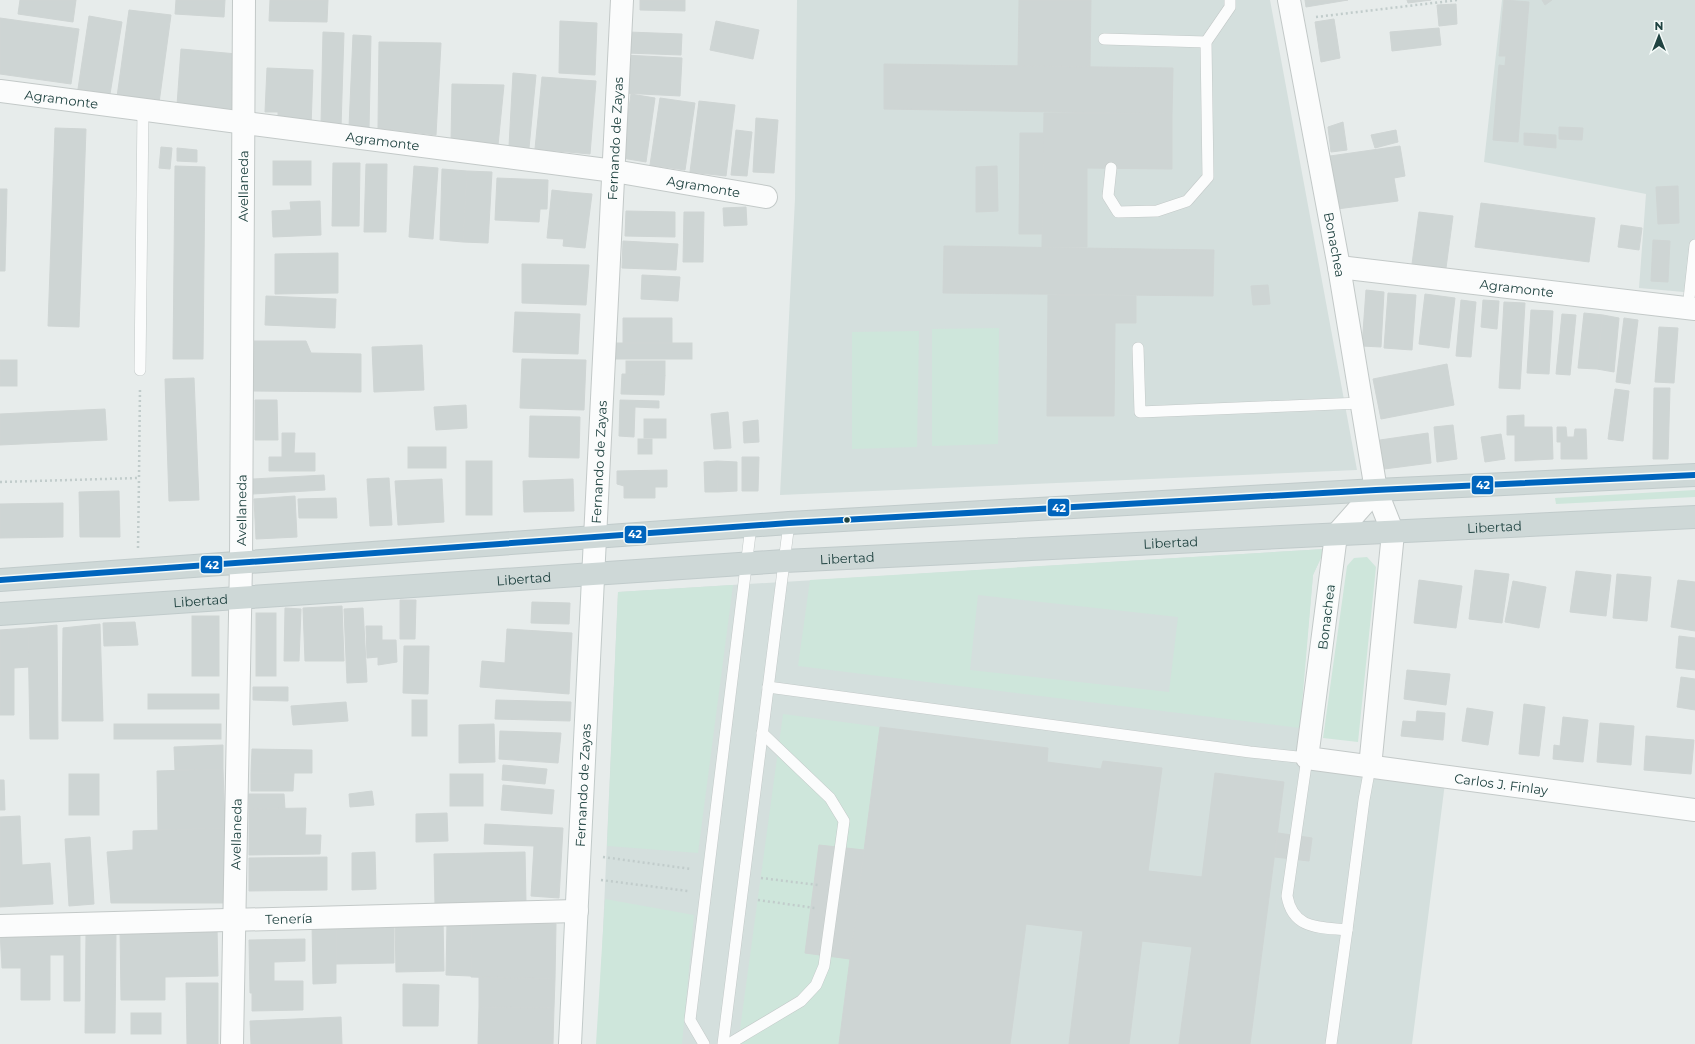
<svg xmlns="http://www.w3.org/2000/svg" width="1695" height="1044" font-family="Montserrat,sans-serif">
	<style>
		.built { fill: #d4dfdd }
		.green { fill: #cee6db; fill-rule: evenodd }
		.building { fill: #ced5d4; stroke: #cfd5d4 }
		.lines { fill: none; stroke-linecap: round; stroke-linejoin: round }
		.lane-casing { stroke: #c3c9c8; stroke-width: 12 }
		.street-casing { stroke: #c3c9c8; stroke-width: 24 }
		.secondary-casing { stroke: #c2cac9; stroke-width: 24 }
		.primary-casing { stroke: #c1cbcb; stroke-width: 24 }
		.path { stroke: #c1cccb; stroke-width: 2.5; stroke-dasharray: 2 3; stroke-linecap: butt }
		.lane { stroke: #fbfcfc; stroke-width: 11 }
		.street { stroke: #fbfcfc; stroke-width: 22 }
		.secondary { stroke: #fbfcfc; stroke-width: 22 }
		.primary { stroke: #ced8d7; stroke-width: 22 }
		.bus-1-casing { stroke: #f5fbf9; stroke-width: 9 }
		.bus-1 { stroke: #0065bd; stroke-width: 6 }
		.bus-dot { fill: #204341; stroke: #f5fbf9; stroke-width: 1.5 }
		.labels { text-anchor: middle; stroke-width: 3; stroke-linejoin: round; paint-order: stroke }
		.street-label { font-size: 13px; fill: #204341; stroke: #f5fbf9 }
		.line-badge { stroke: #f5fbf9; stroke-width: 1.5 }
		.badge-label { font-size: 11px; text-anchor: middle; font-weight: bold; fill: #fff }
	</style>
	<rect width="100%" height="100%" fill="#e7eceb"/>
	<g class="built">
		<path d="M 797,0 L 1270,0 L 1357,470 L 780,495 L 795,199 Z"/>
		<path d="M 1502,0 L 1695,0 L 1695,293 L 1639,288 L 1646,194 L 1484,162 Z"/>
		<path d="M 1325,549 L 1313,575 L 1297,749 L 1447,767 L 1412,1044 L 598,1044 L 618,592 Z"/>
	</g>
	<g class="green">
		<path d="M 999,328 L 998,444 L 932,446 L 932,329 Z"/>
		<path d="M 919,331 L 917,447 L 852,449 L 852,332 Z"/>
		<path d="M 1695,490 L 1695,497 L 1556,504 L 1555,498 Z"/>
		<path d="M 1325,549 L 1313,575 L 1300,728 L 798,666 L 810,580 ZM 978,595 L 1178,617 L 1169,692 L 970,670 Z"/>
		<path d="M 1367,557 L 1376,567 L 1358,742 L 1323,738 L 1347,566 L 1354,558 Z"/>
		<path d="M 733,585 L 698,853 L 607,846 L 618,592 Z"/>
		<path d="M 783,714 L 880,727 L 864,850 L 819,845 L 805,953 L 850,959 L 839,1044 L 738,1044 Z"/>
		<path d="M 605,899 L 694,915 L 682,1044 L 596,1044 Z"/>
	</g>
	<g class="building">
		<path d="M 20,0 L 76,0 L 73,22 L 18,14 Z"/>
		<path d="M 176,0 L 225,0 L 224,17 L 175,14 Z"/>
		<path d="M 270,0 L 328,0 L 327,22 L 269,21 Z"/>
		<path d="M 640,0 L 685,0 L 685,11 L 640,10 Z"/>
		<path d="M 1019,0 L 1091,0 L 1090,67 L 1018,66 Z"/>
		<path d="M 1305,0 L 1348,0 L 1306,7 Z"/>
		<path d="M 1407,0 L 1431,0 L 1408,3 Z"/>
		<path d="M 1504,0 L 1529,2 L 1518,142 L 1493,140 L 1499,65 L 1505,66 L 1506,56 L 1499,56 Z"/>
		<path d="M 1542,0 L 1552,0 L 1545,5 Z"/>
		<path d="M 1456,4 L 1457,24 L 1439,26 L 1437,5 Z"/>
		<path d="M 129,10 L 171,15 L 159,103 L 117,97 Z"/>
		<path d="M 89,16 L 122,22 L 110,94 L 78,89 Z"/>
		<path d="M 0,18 L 79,29 L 71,84 L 0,74 Z"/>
		<path d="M 1334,19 L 1340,58 L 1321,62 L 1315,22 Z"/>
		<path d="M 560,21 L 597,23 L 595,75 L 559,73 Z"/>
		<path d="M 716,21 L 759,30 L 753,59 L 710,50 Z"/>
		<path d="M 1439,28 L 1441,45 L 1392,51 L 1390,32 Z"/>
		<path d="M 323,32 L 344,33 L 341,127 L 321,125 Z"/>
		<path d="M 628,32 L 682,34 L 681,55 L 627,53 Z"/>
		<path d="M 353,35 L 371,36 L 369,129 L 349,127 Z"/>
		<path d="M 379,42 L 441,43 L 436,135 L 378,128 Z"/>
		<path d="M 181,49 L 237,54 L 232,109 L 177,105 Z"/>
		<path d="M 624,55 L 682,58 L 680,96 L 622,93 Z"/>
		<path d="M 884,64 L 1173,68 L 1172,114 L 884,109 Z"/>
		<path d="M 267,68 L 313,70 L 311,127 L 278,125 L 278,112 L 265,112 Z"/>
		<path d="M 513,73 L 536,75 L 529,148 L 509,146 Z"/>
		<path d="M 542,77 L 596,81 L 590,154 L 535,149 Z"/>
		<path d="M 452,84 L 504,85 L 498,145 L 451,142 Z"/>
		<path d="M 631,94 L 655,98 L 646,162 L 622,158 Z"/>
		<path d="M 660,98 L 695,103 L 685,170 L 650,165 Z"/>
		<path d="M 699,101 L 735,105 L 726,176 L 690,172 Z"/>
		<path d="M 1044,113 L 1172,114 L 1172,169 L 1087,168 L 1087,247 L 1042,247 Z"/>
		<path d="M 756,118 L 778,120 L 774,173 L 753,172 Z"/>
		<path d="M 1343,122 L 1347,150 L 1331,152 L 1328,127 Z"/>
		<path d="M 1559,127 L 1583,128 L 1582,140 L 1559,139 Z"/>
		<path d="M 55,128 L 86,129 L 79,327 L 48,326 Z"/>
		<path d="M 736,130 L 752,132 L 747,176 L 731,175 Z"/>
		<path d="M 1396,130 L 1398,142 L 1375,148 L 1371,135 Z"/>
		<path d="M 1020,133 L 1044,133 L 1042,234 L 1019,234 Z"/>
		<path d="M 1524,133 L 1556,135 L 1556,148 L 1524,145 Z"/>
		<path d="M 1400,146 L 1405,176 L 1394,178 L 1398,201 L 1337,209 L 1330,156 Z"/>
		<path d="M 161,147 L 172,148 L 170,169 L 159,168 Z"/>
		<path d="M 177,148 L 197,150 L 197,162 L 177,161 Z"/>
		<rect x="273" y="161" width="38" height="24"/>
		<path d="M 333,163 L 360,163 L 359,226 L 332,226 Z"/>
		<path d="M 366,164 L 387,164 L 386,232 L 364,232 Z"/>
		<path d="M 175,166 L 205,167 L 203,359 L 173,359 Z"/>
		<path d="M 414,166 L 438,168 L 433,239 L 409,237 Z"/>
		<path d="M 997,166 L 998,211 L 976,212 L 976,167 Z"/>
		<path d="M 442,169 L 467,171 L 463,242 L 440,240 Z"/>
		<path d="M 467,171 L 492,172 L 488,243 L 463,242 Z"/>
		<path d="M 497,178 L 548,180 L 547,209 L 540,209 L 539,222 L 495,220 Z"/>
		<path d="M 1678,186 L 1679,223 L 1658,224 L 1656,187 Z"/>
		<path d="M 0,189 L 7,189 L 5,271 L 0,271 Z"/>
		<path d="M 552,190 L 569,192 L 564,239 L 547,238 Z"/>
		<path d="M 569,192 L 592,194 L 585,248 L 563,246 Z"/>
		<path d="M 320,201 L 321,235 L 273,237 L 272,211 L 291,210 L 290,202 Z"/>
		<path d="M 1481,203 L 1595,218 L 1589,262 L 1475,247 Z"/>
		<path d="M 746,207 L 747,225 L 724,226 L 723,208 Z"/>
		<path d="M 626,211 L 675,212 L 675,237 L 625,236 Z"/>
		<path d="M 684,212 L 704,212 L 703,262 L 683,262 Z"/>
		<path d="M 1419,212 L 1453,216 L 1446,268 L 1412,264 Z"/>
		<path d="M 1621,225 L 1642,228 L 1639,250 L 1618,247 Z"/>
		<path d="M 1653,240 L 1670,241 L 1668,282 L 1651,281 Z"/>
		<path d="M 623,241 L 678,244 L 676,270 L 622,268 Z"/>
		<path d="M 944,246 L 1214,250 L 1213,296 L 943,293 Z"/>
		<path d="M 338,253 L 338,293 L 275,294 L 275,254 Z"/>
		<path d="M 522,264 L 589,265 L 586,305 L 522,303 Z"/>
		<path d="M 642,275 L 680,277 L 678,301 L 641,299 Z"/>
		<path d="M 1268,285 L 1270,304 L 1253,305 L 1251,286 Z"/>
		<path d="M 1366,290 L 1384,292 L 1381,347 L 1362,346 Z"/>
		<path d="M 1388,293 L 1416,295 L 1412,350 L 1384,348 Z"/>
		<path d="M 1425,294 L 1455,298 L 1449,348 L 1419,344 Z"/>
		<path d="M 1048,295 L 1136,296 L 1136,323 L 1115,323 L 1114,416 L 1047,416 Z"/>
		<path d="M 266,296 L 336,299 L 335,328 L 265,325 Z"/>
		<path d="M 1461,300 L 1476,302 L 1471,357 L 1456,356 Z"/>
		<path d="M 1483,300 L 1499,301 L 1497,329 L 1481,327 Z"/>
		<path d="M 1504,302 L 1525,303 L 1520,389 L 1499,388 Z"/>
		<path d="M 1531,310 L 1553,311 L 1549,374 L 1527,373 Z"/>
		<path d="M 515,312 L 580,314 L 578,354 L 513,352 Z"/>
		<path d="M 1584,313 L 1603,315 L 1597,369 L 1578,368 Z"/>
		<path d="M 1562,314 L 1576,315 L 1570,375 L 1556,374 Z"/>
		<path d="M 1603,315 L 1619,318 L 1614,372 L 1597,369 Z"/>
		<path d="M 623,318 L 672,318 L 672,343 L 623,344 Z"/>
		<path d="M 1624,318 L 1638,320 L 1630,384 L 1616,382 Z"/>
		<path d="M 1659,327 L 1678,328 L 1674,383 L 1655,382 Z"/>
		<path d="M 252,341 L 306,341 L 311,353 L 361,354 L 361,392 L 251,391 Z"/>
		<rect x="614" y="343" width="78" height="16"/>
		<path d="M 422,345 L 424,390 L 374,392 L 372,347 Z"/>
		<path d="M 522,359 L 586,360 L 584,410 L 520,408 Z"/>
		<rect x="0" y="360" width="17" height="26"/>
		<rect x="626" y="361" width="39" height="14"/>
		<path d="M 1447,364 L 1454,405 L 1381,419 L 1373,379 Z"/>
		<path d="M 622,374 L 665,375 L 664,395 L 621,394 Z"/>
		<path d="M 194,378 L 199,500 L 169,501 L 165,379 Z"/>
		<path d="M 1654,388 L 1670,388 L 1668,459 L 1653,459 Z"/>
		<path d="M 1615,389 L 1629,391 L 1623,441 L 1608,439 Z"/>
		<path d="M 255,400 L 277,400 L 278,440 L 255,440 Z"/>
		<path d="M 620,400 L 659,401 L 659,408 L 635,407 L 634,437 L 619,436 Z"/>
		<path d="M 466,405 L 467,428 L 436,430 L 434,407 Z"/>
		<path d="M 105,409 L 107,440 L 0,445 L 0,414 Z"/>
		<path d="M 728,412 L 731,448 L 714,449 L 711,414 Z"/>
		<path d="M 1524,415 L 1524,427 L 1552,427 L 1553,459 L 1515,461 L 1515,435 L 1507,435 L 1507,416 Z"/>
		<path d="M 530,416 L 580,417 L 579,458 L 529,457 Z"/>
		<rect x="644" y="419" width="22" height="19"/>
		<path d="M 758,420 L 759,442 L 744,443 L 743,422 Z"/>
		<path d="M 1453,425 L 1457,459 L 1437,462 L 1434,427 Z"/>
		<path d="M 1557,427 L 1566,427 L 1567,437 L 1574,437 L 1575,429 L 1586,429 L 1587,459 L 1561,459 L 1561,442 L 1557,442 Z"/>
		<path d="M 282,433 L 295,433 L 294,453 L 315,453 L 315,471 L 269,471 L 269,457 L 282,457 Z"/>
		<path d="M 1428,433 L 1431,463 L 1384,469 L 1380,440 Z"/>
		<path d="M 1501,434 L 1505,459 L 1485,462 L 1481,437 Z"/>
		<rect x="638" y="439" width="14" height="15"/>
		<rect x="408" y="447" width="38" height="21"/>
		<path d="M 742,457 L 759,457 L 758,491 L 742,491 Z"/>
		<rect x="466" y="461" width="26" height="54"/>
		<path d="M 717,461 L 737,462 L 737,491 L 718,492 Z"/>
		<path d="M 717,461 L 718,492 L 705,492 L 704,462 Z"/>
		<path d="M 667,470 L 667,487 L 655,487 L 655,498 L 624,498 L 624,486 L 617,484 L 617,471 Z"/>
		<path d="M 324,475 L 325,490 L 253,494 L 253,479 Z"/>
		<path d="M 389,478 L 392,525 L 370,526 L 367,479 Z"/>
		<path d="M 442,479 L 444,522 L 398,525 L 395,481 Z"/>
		<path d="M 573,479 L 574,511 L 524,512 L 523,481 Z"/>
		<path d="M 119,491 L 120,537 L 80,537 L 79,492 Z"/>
		<path d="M 295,496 L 297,537 L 256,539 L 254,499 Z"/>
		<path d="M 336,498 L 337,518 L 299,518 L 298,499 Z"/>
		<path d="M 63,503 L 63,537 L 0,538 L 0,504 Z"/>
		<path d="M 1475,570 L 1509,574 L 1502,623 L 1469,619 Z"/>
		<path d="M 1576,571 L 1611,575 L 1606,616 L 1570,612 Z"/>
		<path d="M 1617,574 L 1651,577 L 1647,621 L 1613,618 Z"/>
		<path d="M 1419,580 L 1462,586 L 1456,628 L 1414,623 Z"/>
		<path d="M 1678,580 L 1695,582 L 1695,631 L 1671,627 Z"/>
		<path d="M 1513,581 L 1546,587 L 1539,628 L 1505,622 Z"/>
		<path d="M 400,600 L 416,600 L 415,639 L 400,639 Z"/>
		<path d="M 532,602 L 570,603 L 569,624 L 531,623 Z"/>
		<path d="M 342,606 L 344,661 L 305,661 L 303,608 Z"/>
		<path d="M 285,608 L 301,609 L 299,661 L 284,661 Z"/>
		<path d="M 363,608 L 367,682 L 347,683 L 344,609 Z"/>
		<rect x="256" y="613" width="20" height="63"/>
		<rect x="192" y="616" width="27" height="60"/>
		<path d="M 135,622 L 138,645 L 104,646 L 103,623 Z"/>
		<path d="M 100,624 L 103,721 L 62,721 L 63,628 Z"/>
		<path d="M 57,625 L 58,739 L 30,739 L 28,628 Z"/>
		<path d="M 366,626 L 382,626 L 382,640 L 396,640 L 397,662 L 378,665 L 378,657 L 367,658 Z"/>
		<path d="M 28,628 L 29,667 L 14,668 L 14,715 L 0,715 L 0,630 Z"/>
		<path d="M 507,629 L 572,633 L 569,694 L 480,687 L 482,661 L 505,663 Z"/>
		<path d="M 1679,636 L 1695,638 L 1695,670 L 1676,668 Z"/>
		<path d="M 404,646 L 429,646 L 428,694 L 403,693 Z"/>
		<path d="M 1407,670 L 1450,674 L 1446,705 L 1404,699 Z"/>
		<path d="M 1681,677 L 1695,679 L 1695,710 L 1677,707 Z"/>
		<path d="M 253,687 L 288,687 L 288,701 L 253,700 Z"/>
		<rect x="148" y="694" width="71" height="15"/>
		<rect x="412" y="700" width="15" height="36"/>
		<path d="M 496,700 L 571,702 L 570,721 L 495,719 Z"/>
		<path d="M 346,702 L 348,721 L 293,725 L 291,706 Z"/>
		<path d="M 1524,704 L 1545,707 L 1539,756 L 1519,754 Z"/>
		<path d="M 1467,708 L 1493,712 L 1488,745 L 1462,741 Z"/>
		<path d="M 1417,711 L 1445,713 L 1443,740 L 1401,736 L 1403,721 L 1416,722 Z"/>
		<path d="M 1563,717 L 1588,720 L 1583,762 L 1553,759 L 1554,745 L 1560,746 Z"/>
		<path d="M 1600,723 L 1634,726 L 1631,765 L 1597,762 Z"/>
		<rect x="114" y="724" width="107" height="15"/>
		<path d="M 494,724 L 495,762 L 459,763 L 459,725 Z"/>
		<path d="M 880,727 L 1048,748 L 1047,762 L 1101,769 L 1103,761 L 1162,768 L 1148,871 L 1202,877 L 1215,773 L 1284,782 L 1250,1044 L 1179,1044 L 1192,947 L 1142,941 L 1129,1044 L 1069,1044 L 1083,931 L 1026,924 L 1010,1044 L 839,1044 Z"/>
		<path d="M 500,731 L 561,733 L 558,763 L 499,759 Z"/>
		<path d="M 1646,736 L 1694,740 L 1691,774 L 1644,770 Z"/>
		<path d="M 223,745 L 223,769 L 175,770 L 174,747 Z"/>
		<path d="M 252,749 L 312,750 L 312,773 L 251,773 Z"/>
		<path d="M 503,765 L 547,769 L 545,784 L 502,780 Z"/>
		<path d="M 223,769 L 225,828 L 158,830 L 157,771 Z"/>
		<path d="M 251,773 L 294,773 L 293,791 L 251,791 Z"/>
		<rect x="69" y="774" width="30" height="41"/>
		<rect x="450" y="774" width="33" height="32"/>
		<path d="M 0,780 L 4,780 L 5,810 L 0,810 Z"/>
		<path d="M 503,785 L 554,790 L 552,814 L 501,810 Z"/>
		<path d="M 372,791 L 374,805 L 350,807 L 349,794 Z"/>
		<path d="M 249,794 L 284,794 L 285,809 L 249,809 Z"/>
		<path d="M 306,808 L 305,835 L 321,835 L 320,854 L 249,855 L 249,809 Z"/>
		<path d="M 447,813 L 448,841 L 416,842 L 416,814 Z"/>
		<path d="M 20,816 L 22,865 L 50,863 L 53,904 L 0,907 L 0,817 Z"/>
		<path d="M 485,824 L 563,828 L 559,898 L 531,896 L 534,846 L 484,844 Z"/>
		<path d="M 225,828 L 226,903 L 111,903 L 107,852 L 133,850 L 133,831 Z"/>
		<path d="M 1278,833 L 1312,838 L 1309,861 L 1275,857 Z"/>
		<path d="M 90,837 L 94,904 L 69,906 L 65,839 Z"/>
		<path d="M 819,845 L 864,850 L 850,959 L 805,953 Z"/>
		<path d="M 375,852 L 376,889 L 352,890 L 352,853 Z"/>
		<path d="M 525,852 L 526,902 L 435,905 L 434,854 Z"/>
		<path d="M 327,857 L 327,890 L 249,891 L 249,858 Z"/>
		<path d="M 443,920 L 444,971 L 396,972 L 395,922 Z"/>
		<path d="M 394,921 L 394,963 L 336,964 L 336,922 Z"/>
		<path d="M 312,922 L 336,922 L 336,983 L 313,984 Z"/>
		<path d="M 447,922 L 472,922 L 471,976 L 446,975 Z"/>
		<path d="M 472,922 L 556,924 L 555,979 L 471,977 Z"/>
		<path d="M 217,927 L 218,976 L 165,977 L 165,1000 L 121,1000 L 120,928 Z"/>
		<path d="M 0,932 L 80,932 L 80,1001 L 64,1001 L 64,955 L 50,955 L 50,1000 L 21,1000 L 21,968 L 2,968 Z"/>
		<path d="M 86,933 L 116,933 L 115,1033 L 85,1033 Z"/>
		<path d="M 305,939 L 305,961 L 274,962 L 274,981 L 303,981 L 303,1010 L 252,1011 L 252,993 L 250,993 L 249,940 Z"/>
		<path d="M 479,977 L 555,979 L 554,1008 L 479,1007 Z"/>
		<path d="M 186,983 L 218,983 L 218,1044 L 187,1044 Z"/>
		<path d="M 403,984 L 439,985 L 438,1026 L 403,1026 Z"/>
		<path d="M 479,1007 L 554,1008 L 553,1044 L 478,1044 Z"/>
		<rect x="131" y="1013" width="30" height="21"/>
		<path d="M 341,1017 L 342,1044 L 251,1044 L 250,1021 Z"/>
	</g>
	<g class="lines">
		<defs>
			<g id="lane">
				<path d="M 1104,39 L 1206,42"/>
				<path d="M 1111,168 L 1108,196 L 1118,212 L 1157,211 L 1187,201 L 1208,177 L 1206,42 L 1230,7 L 1230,0"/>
				<path d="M 1688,308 L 1695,245"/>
				<path d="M 1138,348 L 1140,412 L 1361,403"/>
				<path d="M 140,370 L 143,109"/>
				<path d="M 768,687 L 1250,752 L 1307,758 L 1287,896 C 1293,930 1320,927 1347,930 L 1364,800 L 1370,767"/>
				<path d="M 704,1044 L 690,1020 L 751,526"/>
				<path d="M 723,1044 L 789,523"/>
				<path d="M 729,1044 L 801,1001 L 816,985 L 824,966 L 844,821 L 830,798 L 762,733"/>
				<path d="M 1331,1044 L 1347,930"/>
			</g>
			<g id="street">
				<path id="s1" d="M 1289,0 L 1339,267 L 1376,490 L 1393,533 L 1370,767"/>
				<path id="s2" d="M 0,91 L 614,171 L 766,197"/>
				<path id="s3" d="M 1339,267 L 1695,309"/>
				<path id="s4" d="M 1376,490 L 1336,535 L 1307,758 L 1695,810"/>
				<path id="s5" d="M 595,538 L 622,0"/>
				<path id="s6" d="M 0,926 L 577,911"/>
				<path id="s7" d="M 232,1044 L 241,562 L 244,0"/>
			</g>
			<g id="secondary">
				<path id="s8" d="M 570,1044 L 595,538"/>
			</g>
			<g id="primary">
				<path d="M 0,580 L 789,523 L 1376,490 L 1695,475"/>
				<path id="s9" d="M 0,614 L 784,561 L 1695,517"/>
			</g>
		</defs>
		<use href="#lane" class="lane-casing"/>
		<use href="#street" class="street-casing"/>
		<use href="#secondary" class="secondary-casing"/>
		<use href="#primary" class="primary-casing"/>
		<g class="path">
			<path d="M 1316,17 L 1458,0"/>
			<path d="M 0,482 L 139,478 L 140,387"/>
			<path d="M 138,548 L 139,478"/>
			<path d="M 603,857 L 691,869"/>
			<path d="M 761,878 L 818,885"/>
			<path d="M 601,880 L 688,891"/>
			<path d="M 758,900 L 815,908"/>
		</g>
		<use href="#lane" class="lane"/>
		<use href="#street" class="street"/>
		<use href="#secondary" class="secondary"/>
		<use href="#primary" class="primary"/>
		<defs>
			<path id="bus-1" d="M 0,580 L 789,523 L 1376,490 L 1695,475"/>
		</defs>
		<use href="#bus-1" class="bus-1-casing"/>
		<use href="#bus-1" class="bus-1"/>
	</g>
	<circle class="bus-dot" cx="847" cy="520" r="3.5"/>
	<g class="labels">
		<g class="street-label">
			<text dy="5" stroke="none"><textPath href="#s2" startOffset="62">Agramonte</textPath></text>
			<text dy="5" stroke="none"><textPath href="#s5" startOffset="400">Fernando de Zayas</textPath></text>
			<text dy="5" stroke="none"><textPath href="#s2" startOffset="386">Agramonte</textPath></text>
			<text dy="5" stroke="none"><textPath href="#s7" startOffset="858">Avellaneda</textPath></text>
			<text dy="5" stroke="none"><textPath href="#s2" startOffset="710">Agramonte</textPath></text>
			<text dy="5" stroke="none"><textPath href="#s1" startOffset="249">Bonachea</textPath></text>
			<text dy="5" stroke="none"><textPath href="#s3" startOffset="179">Agramonte</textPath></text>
			<text dy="5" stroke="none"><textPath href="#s5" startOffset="76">Fernando de Zayas</textPath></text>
			<text dy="5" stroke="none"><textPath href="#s7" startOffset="534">Avellaneda</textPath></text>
			<text dy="5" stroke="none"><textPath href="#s9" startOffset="1497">Libertad</textPath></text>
			<text dy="5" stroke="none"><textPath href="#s9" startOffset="1173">Libertad</textPath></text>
			<text dy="5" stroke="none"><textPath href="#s9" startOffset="849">Libertad</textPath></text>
			<text dy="5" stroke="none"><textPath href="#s9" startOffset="525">Libertad</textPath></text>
			<text dy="5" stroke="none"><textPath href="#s9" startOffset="201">Libertad</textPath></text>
			<text transform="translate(1326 617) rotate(-83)" y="5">Bonachea</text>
			<text dy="5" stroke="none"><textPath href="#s4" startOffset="481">Carlos J. Finlay</textPath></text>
			<text dy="5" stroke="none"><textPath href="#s8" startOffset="259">Fernando de Zayas</textPath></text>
			<text dy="5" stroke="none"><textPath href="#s7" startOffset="210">Avellaneda</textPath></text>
			<text dy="5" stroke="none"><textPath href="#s6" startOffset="289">Tenería</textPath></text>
		</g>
	</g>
	<g class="line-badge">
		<rect x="1471" y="475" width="23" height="20" rx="4" fill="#0065bd"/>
		<rect x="1047" y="498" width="23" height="19" rx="4" fill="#0065bd"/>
		<rect x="624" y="525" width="23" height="19" rx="4" fill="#0065bd"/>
		<rect x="200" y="555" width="23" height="19" rx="4" fill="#0065bd"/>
	</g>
	<g class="badge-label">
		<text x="1483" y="489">42</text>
		<text x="1059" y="512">42</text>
		<text x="635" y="538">42</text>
		<text x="212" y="569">42</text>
	</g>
	<g transform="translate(1659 36)" stroke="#f5fbf9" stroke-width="3" paint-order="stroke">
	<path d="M0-3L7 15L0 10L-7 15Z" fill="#204341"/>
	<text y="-6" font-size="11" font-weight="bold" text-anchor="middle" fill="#204341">N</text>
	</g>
</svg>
